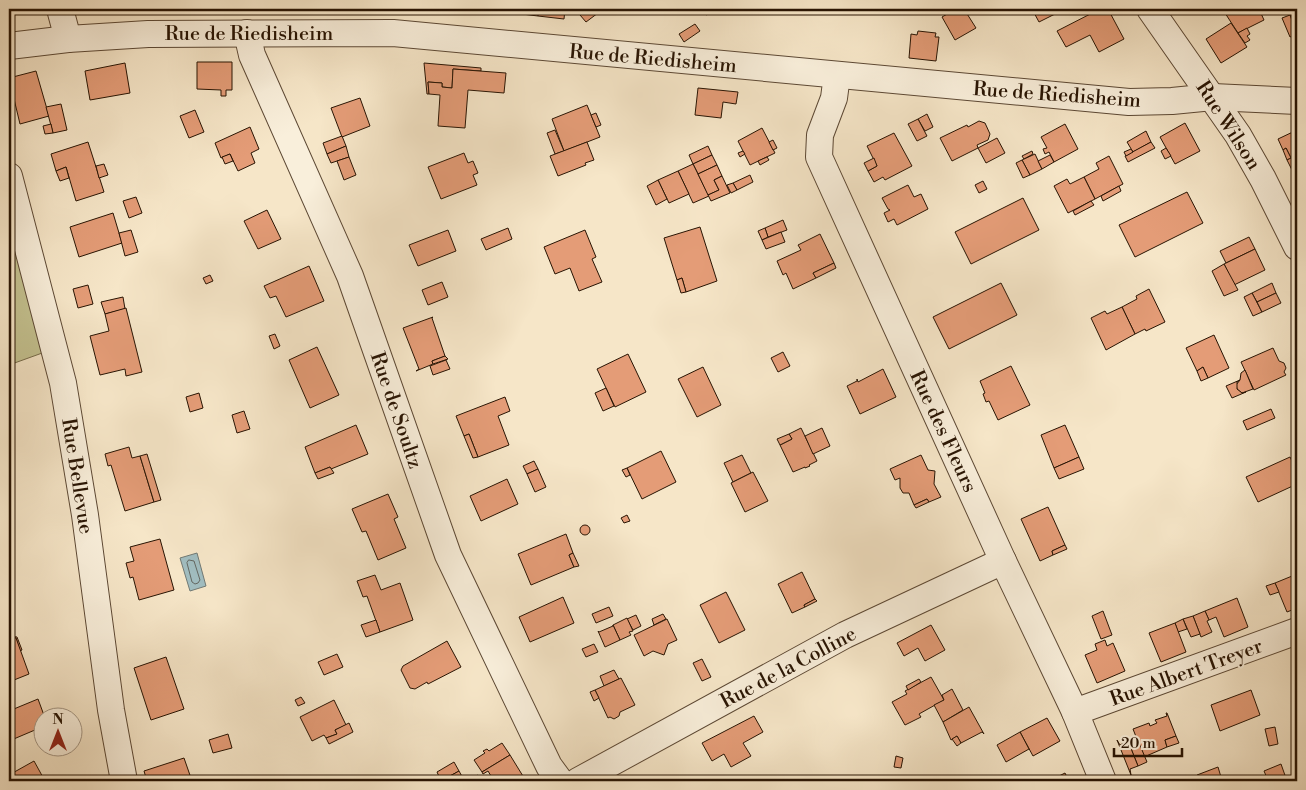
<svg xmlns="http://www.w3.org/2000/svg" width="1306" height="790" font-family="'Libre Bodoni',serif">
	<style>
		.green { fill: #c4c290; stroke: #766b4a }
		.water { fill: #a1bdc0; stroke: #717974 }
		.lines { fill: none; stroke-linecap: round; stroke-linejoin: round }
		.shore { stroke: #646862; stroke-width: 1 }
		.building { fill: #e49c77; stroke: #281403 }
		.street-casing { stroke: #5c4834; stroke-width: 28 }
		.street { stroke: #f9efdb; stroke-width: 26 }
		.labels { text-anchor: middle; stroke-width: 4; stroke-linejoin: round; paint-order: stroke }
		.street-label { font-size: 20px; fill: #281403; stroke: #f9efdb }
	</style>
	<rect width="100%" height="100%" fill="#f6e6c8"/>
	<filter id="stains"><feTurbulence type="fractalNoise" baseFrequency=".004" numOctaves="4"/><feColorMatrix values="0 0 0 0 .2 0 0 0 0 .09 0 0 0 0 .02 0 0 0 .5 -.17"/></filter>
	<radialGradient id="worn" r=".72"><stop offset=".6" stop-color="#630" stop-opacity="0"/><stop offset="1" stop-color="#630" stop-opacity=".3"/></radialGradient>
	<path class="green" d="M 9,210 L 45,352 L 9,365 Z"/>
	<path class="water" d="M 197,553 L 206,586 L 190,591 L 180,558 Z"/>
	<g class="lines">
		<path class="shore" d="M 189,560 L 194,561 L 200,580 L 198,583 L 195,584 L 192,582 L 187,563 Z"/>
	</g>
	<g class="building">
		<path d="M 522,9 L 539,9 L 538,16 L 522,14 Z"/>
		<path d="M 539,9 L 565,9 L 564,19 L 538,16 Z"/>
		<path d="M 575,9 L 587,9 L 580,15 Z"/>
		<path d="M 587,9 L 601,9 L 602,10 L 586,22 L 580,15 Z"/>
		<path d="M 702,9 L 716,9 L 706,15 Z"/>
		<path d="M 956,9 L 964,9 L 976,28 L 955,40 L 942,17 Z"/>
		<path d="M 1032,9 L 1065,9 L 1039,22 Z"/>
		<path d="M 1100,9 L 1108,9 L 1124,39 L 1099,52 L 1090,35 L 1066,47 L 1057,31 Z"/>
		<path d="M 1227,9 L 1259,9 L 1264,20 L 1238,33 L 1225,13 Z"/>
		<path d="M 1297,12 L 1297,32 L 1290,15 Z"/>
		<path d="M 1290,15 L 1297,34 L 1290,37 L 1282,18 Z"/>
		<path d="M 1231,23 L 1247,47 L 1221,63 L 1206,39 Z"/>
		<path d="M 695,24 L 700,31 L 684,42 L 679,34 Z"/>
		<path d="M 1247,28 L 1250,34 L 1247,36 L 1250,40 L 1245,43 L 1238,33 Z"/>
		<path d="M 918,31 L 936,33 L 935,37 L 939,37 L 936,61 L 909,58 L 911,34 L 917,35 Z"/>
		<path d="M 197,62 L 232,62 L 232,90 L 226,90 L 226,96 L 221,96 L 221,90 L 197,89 Z"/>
		<path d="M 125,63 L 130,93 L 90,100 L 85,71 Z"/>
		<path d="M 424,63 L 481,68 L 481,71 L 453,69 L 452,88 L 442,87 L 442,83 L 428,82 L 429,94 L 427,94 Z"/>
		<path d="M 453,69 L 506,73 L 504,93 L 468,90 L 465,128 L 438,126 L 440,95 L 429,94 L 428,82 L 442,83 L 442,87 L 452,88 Z"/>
		<path d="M 36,71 L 49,116 L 20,124 L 9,78 Z"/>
		<path d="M 698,88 L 738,92 L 736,104 L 723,102 L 721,118 L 695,115 Z"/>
		<path d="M 360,98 L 370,126 L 342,137 L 331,108 Z"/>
		<path d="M 61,104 L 67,130 L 53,133 L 46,107 Z"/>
		<path d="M 587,105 L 600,137 L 564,151 L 552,119 Z"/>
		<path d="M 195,110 L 204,132 L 189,138 L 180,116 Z"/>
		<path d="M 596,113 L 601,125 L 596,127 L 591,115 Z"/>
		<path d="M 927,114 L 933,127 L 925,131 L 918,119 Z"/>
		<path d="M 918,119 L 927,136 L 917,141 L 908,124 Z"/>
		<path d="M 979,121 L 985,123 L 990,134 L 988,140 L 977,145 L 978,148 L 952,161 L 940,138 L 967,125 L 968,127 Z"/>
		<path d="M 1185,123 L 1200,151 L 1175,164 L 1160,137 Z"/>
		<path d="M 51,124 L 53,133 L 45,134 L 43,126 Z"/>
		<path d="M 1065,124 L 1078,149 L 1054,162 L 1049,152 L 1045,154 L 1043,149 L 1047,148 L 1041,137 Z"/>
		<path d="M 250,127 L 259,149 L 251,153 L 255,163 L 238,171 L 230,154 L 221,158 L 215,143 Z"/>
		<path d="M 762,128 L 775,153 L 750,165 L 738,141 Z"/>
		<path d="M 555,130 L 564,151 L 555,154 L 547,133 Z"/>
		<path d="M 1297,130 L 1297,156 L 1291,158 L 1286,148 L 1283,150 L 1278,139 Z"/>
		<path d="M 1146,131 L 1151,142 L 1133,152 L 1127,142 Z"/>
		<path d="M 894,133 L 912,166 L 885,180 L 883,177 L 874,182 L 868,171 L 877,166 L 867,146 Z"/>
		<path d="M 342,136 L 346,146 L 327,154 L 323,143 Z"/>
		<path d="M 997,138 L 1005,153 L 986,163 L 978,148 Z"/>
		<path d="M 773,140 L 777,148 L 773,150 L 769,142 Z"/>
		<path d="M 88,142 L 104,192 L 76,201 L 66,167 L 56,171 L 51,154 Z"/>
		<path d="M 587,142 L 594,160 L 585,163 L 586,165 L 558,176 L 550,156 Z"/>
		<path d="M 1151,142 L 1155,148 L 1128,162 L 1125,156 Z"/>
		<path d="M 346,146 L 349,157 L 331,163 L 327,154 Z"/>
		<path d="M 708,146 L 712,155 L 693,164 L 689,155 Z"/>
		<path d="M 1166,148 L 1171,156 L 1165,159 L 1161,151 Z"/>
		<path d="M 1286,148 L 1291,158 L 1287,160 L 1283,150 Z"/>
		<path d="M 1131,149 L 1133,152 L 1126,156 L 1124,152 Z"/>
		<path d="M 743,151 L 745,154 L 740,157 L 738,153 Z"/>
		<path d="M 1032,151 L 1033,154 L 1024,159 L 1022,156 Z"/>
		<path d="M 464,153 L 468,163 L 473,161 L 478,173 L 473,175 L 477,185 L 441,199 L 428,167 Z"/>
		<path d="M 230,154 L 233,161 L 225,164 L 222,157 Z"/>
		<path d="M 1035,154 L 1042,169 L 1030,175 L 1022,160 Z"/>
		<path d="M 712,155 L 717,165 L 698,174 L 693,164 Z"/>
		<path d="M 1050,155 L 1054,162 L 1042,169 L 1038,161 Z"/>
		<path d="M 1109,156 L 1123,184 L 1095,199 L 1084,177 L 1099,169 L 1096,163 Z"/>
		<path d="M 1297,156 L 1297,180 L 1296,181 L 1292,170 L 1295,169 L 1291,158 Z"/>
		<path d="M 349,157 L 356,175 L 344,180 L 337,161 Z"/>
		<path d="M 767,157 L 769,160 L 760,165 L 758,161 Z"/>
		<path d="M 874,158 L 877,166 L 868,171 L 864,163 Z"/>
		<path d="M 1291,158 L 1295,169 L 1292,170 L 1287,160 Z"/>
		<path d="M 1022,160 L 1030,175 L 1023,178 L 1016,163 Z"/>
		<path d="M 104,164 L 108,175 L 99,178 L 96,166 Z"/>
		<path d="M 693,164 L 709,196 L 693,203 L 678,171 Z"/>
		<path d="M 717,165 L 722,176 L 714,180 L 719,190 L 708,195 L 698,174 Z"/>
		<path d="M 66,167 L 69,178 L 60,181 L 56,171 Z"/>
		<path d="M 678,171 L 689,194 L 669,203 L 658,180 Z"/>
		<path d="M 750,175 L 753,182 L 737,190 L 733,183 Z"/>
		<path d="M 722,176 L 730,193 L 711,201 L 708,195 L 719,190 L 714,180 Z"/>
		<path d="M 1084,177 L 1095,199 L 1068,213 L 1054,186 L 1067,179 L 1070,184 Z"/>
		<path d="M 658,180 L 667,199 L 656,205 L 647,186 Z"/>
		<path d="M 983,181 L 987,189 L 979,193 L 975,185 Z"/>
		<path d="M 733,183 L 737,190 L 731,193 L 727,185 Z"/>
		<path d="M 908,185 L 914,197 L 921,194 L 928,209 L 901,223 L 897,225 L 894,219 L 888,222 L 884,213 L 890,210 L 888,209 L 882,198 Z"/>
		<path d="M 1119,186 L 1121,191 L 1103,201 L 1101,196 Z"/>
		<path d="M 1187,192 L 1203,223 L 1135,257 L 1119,225 Z"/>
		<path d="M 136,197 L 142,213 L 129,218 L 123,201 Z"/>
		<path d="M 1023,198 L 1039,230 L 971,264 L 955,232 Z"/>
		<path d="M 1091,201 L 1094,205 L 1075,215 L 1073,211 Z"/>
		<path d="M 267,210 L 281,239 L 258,249 L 244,221 Z"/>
		<path d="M 113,213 L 122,243 L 79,257 L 70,227 Z"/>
		<path d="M 783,220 L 787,230 L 768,237 L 765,228 Z"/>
		<path d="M 700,227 L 717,281 L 686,292 L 682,278 L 677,280 L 664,238 Z"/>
		<path d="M 508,228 L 512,239 L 486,250 L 481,239 Z"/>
		<path d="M 765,228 L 768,237 L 762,240 L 758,231 Z"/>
		<path d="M 131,230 L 138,252 L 125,256 L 119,233 Z"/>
		<path d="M 448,230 L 456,251 L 418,266 L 409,245 Z"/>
		<path d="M 585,230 L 596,257 L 592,259 L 602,282 L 579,291 L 570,268 L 555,274 L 544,247 Z"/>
		<path d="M 781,232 L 785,242 L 766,249 L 762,240 Z"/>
		<path d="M 820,234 L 834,263 L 813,273 L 816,278 L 793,289 L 786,273 L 783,275 L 777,261 L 801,250 L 798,245 Z"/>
		<path d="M 1249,237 L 1255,249 L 1226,263 L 1220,251 Z"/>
		<path d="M 1255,249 L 1265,270 L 1234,285 L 1224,264 Z"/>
		<path d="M 834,263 L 836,268 L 816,278 L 813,273 Z"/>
		<path d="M 1224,264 L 1238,290 L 1224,296 L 1212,271 Z"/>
		<path d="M 309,266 L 324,301 L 286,317 L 276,296 L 270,298 L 264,286 Z"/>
		<path d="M 210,275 L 213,281 L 206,284 L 203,278 Z"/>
		<path d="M 682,278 L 686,292 L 681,293 L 677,280 Z"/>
		<path d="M 442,282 L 448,297 L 428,305 L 422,290 Z"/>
		<path d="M 1001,283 L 1017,315 L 949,349 L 933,317 Z"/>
		<path d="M 1272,283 L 1276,293 L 1257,302 L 1252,293 Z"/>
		<path d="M 88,285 L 93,304 L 78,308 L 73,289 Z"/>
		<path d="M 1149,289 L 1165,322 L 1146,331 L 1145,329 L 1135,334 L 1122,307 L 1137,299 L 1136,296 Z"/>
		<path d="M 1252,293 L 1262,312 L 1253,316 L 1244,297 Z"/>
		<path d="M 1276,293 L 1281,303 L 1262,312 L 1257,302 Z"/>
		<path d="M 123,297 L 125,309 L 105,314 L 101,302 Z"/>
		<path d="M 1122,307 L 1135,334 L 1106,350 L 1091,318 L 1105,311 L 1107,314 Z"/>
		<path d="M 126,308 L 142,372 L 126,376 L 125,369 L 100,375 L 90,336 L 109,331 L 105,314 Z"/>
		<path d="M 433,317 L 432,318 L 445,356 L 432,361 L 433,364 L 416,371 L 419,369 L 403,328 Z"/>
		<path d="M 275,334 L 280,346 L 274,349 L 269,336 Z"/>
		<path d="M 1214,335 L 1229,368 L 1208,378 L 1203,367 L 1197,371 L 1186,348 Z"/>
		<path d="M 317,347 L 339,395 L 310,408 L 289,360 Z"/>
		<path d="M 1273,348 L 1279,361 L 1284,363 L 1286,368 L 1284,372 L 1286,375 L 1254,390 L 1241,362 Z"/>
		<path d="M 783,352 L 790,366 L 778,372 L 771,358 Z"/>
		<path d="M 628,354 L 646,392 L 615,407 L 597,369 Z"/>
		<path d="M 445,356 L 448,359 L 433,364 L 432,361 Z"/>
		<path d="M 446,360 L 450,369 L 433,375 L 430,366 Z"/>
		<path d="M 1011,366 L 1030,405 L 998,420 L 989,401 L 986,402 L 983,394 L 985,393 L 980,381 Z"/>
		<path d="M 703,367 L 721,405 L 697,417 L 678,379 Z"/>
		<path d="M 1203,367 L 1208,378 L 1201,381 L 1197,371 Z"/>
		<path d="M 883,369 L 896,397 L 860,414 L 847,386 L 857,381 L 857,379 L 858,382 Z"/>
		<path d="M 1245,370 L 1253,389 L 1242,393 L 1237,389 L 1236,385 L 1240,380 L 1241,373 Z"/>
		<path d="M 1240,380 L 1237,382 L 1237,389 L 1242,393 L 1246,392 L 1232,398 L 1226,386 Z"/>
		<path d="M 606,388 L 614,406 L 603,411 L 595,393 Z"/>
		<path d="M 199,393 L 203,408 L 190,412 L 186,397 Z"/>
		<path d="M 505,397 L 510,411 L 498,416 L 509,445 L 478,457 L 469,434 L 464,436 L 456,416 Z"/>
		<path d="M 1271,409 L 1275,418 L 1247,430 L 1243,421 Z"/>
		<path d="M 244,411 L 250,429 L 237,433 L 232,415 Z"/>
		<path d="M 356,425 L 368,454 L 331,469 L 330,467 L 315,473 L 305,447 Z"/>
		<path d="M 1065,425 L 1079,457 L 1054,468 L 1041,435 Z"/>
		<path d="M 801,428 L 817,461 L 809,465 L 810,466 L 805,468 L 805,467 L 793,472 L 780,445 L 792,439 L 789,434 Z"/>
		<path d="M 822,428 L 830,446 L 813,454 L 805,436 Z"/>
		<path d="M 469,434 L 478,457 L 473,458 L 464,436 Z"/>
		<path d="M 789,434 L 792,439 L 780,445 L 777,439 Z"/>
		<path d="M 129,447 L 132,458 L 140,456 L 154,502 L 125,511 L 111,465 L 108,466 L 105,454 Z"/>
		<path d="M 661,451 L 676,482 L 642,499 L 627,468 Z"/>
		<path d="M 147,454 L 161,500 L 154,502 L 140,456 Z"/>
		<path d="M 742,455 L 751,473 L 733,482 L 724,463 Z"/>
		<path d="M 921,455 L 928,470 L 935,471 L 934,484 L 941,497 L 929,502 L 927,499 L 914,505 L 909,493 L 903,493 L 900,488 L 900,478 L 895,480 L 890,469 Z"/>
		<path d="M 1079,457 L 1084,469 L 1059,479 L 1054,468 Z"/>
		<path d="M 1290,457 L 1297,471 L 1297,484 L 1258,502 L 1246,477 Z"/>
		<path d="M 534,461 L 538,469 L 527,474 L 523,466 Z"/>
		<path d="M 330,467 L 334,473 L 318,479 L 315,473 Z"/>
		<path d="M 627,468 L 630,475 L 626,477 L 622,470 Z"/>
		<path d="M 538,469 L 546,487 L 535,492 L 527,474 Z"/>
		<path d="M 753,472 L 768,501 L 745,512 L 731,483 Z"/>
		<path d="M 507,479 L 518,504 L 481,521 L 470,496 Z"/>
		<path d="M 388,494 L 398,517 L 394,519 L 406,548 L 378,560 L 366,531 L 362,532 L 352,509 Z"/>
		<path d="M 927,499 L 929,502 L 916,508 L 914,505 Z"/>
		<path d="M 1048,507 L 1065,545 L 1052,551 L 1053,555 L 1040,561 L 1021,519 Z"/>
		<path d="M 627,515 L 630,521 L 624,523 L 621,518 Z"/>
		<circle cx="585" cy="530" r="5"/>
		<path d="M 566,534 L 573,553 L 569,555 L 574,567 L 531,585 L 518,554 Z"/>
		<path d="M 160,539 L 174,590 L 139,600 L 133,577 L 130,578 L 126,563 L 134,561 L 130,547 Z"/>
		<path d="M 1065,545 L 1067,549 L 1053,555 L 1052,551 Z"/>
		<path d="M 573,553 L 579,566 L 574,567 L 569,555 Z"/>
		<path d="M 802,572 L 815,599 L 804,605 L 805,607 L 792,613 L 778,584 Z"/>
		<path d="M 1297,574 L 1297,608 L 1287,612 L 1275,583 Z"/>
		<path d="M 375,575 L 381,590 L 400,583 L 413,620 L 380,632 L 367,596 L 363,597 L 357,581 Z"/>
		<path d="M 1275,583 L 1279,592 L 1270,595 L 1266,586 Z"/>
		<path d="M 726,592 L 745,630 L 719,643 L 700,605 Z"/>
		<path d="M 563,597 L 574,623 L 530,642 L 519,617 Z"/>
		<path d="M 1237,598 L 1248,627 L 1224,637 L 1216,617 L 1209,620 L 1205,611 Z"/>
		<path d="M 815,599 L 817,601 L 805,607 L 804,605 Z"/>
		<path d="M 609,607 L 613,616 L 596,623 L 592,614 Z"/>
		<path d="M 1103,611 L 1112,635 L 1101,639 L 1092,616 Z"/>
		<path d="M 1205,611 L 1209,620 L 1207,621 L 1212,632 L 1201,637 L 1193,616 Z"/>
		<path d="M 663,614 L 666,619 L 654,625 L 652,619 Z"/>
		<path d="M 636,615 L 641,626 L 633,630 L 627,619 Z"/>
		<path d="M 1193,616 L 1200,634 L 1191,637 L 1183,619 Z"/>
		<path d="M 627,618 L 633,631 L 629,632 L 631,635 L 620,640 L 613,625 Z"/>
		<path d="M 667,619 L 677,640 L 668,644 L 664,655 L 653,651 L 644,656 L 634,635 Z"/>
		<path d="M 1183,619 L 1187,629 L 1178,632 L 1175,623 Z"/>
		<path d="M 376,620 L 380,632 L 366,637 L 361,625 Z"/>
		<path d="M 1175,623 L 1186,652 L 1161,662 L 1149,633 Z"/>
		<path d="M 613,625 L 620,640 L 605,647 L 598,631 L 599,632 L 613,626 Z"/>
		<path d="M 931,625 L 945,650 L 925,661 L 918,648 L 904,656 L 897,643 Z"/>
		<path d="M 9,636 L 17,637 L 22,650 L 20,651 L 16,638 L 9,637 Z"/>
		<path d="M 9,637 L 16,638 L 29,674 L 9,682 Z"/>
		<path d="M 1105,640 L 1107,646 L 1113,643 L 1125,671 L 1097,683 L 1085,655 L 1097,650 L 1095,644 Z"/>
		<path d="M 447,641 L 461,667 L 428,684 L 427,682 L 415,689 L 410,688 L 401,670 L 403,666 Z"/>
		<path d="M 594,644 L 598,652 L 586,657 L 582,649 Z"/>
		<path d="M 337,654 L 343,667 L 324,675 L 318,662 Z"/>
		<path d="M 166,657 L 184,709 L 151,720 L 134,668 Z"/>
		<path d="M 702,659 L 711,677 L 702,681 L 693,663 Z"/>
		<path d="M 614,670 L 619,679 L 604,686 L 600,676 Z"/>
		<path d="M 931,677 L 944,700 L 919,714 L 921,717 L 905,725 L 892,702 L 907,694 L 905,691 Z"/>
		<path d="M 621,678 L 635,705 L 620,712 L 619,716 L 614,719 L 610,717 L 608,718 L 595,690 Z"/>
		<path d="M 919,679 L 921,682 L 908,690 L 906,686 Z"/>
		<path d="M 952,689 L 963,710 L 943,722 L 934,705 L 944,700 L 942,695 Z"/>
		<path d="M 595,690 L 599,698 L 594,701 L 590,692 Z"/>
		<path d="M 1251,690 L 1260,715 L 1220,731 L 1211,705 Z"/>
		<path d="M 301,697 L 305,703 L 298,706 L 295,700 Z"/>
		<path d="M 38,699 L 45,718 L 42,718 L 42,727 L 9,741 L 9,711 Z"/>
		<path d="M 334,700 L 346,725 L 335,730 L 337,734 L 326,738 L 324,735 L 312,741 L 300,717 Z"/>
		<path d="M 969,707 L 984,734 L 982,732 L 961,743 L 957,736 L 951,740 L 943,722 Z"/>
		<path d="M 1166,713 L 1167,713 L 1176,736 L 1165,740 L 1167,747 L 1144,757 L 1133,729 L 1149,723 L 1150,726 L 1157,723 L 1155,720 L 1167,716 Z"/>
		<path d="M 754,716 L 763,732 L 743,743 L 751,756 L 731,767 L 724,754 L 712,761 L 702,743 Z"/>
		<path d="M 1047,718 L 1060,741 L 1033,756 L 1020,732 Z"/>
		<path d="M 349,723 L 353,732 L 329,744 L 326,738 L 337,734 L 335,730 Z"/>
		<path d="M 1275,727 L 1278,744 L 1269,746 L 1265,729 Z"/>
		<path d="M 1020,732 L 1029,749 L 1006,762 L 997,745 Z"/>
		<path d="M 228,734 L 232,748 L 213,753 L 209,740 Z"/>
		<path d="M 957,736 L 961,743 L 957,746 L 952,739 Z"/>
		<path d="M 1176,736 L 1179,743 L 1167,747 L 1165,740 Z"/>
		<path d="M 1137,738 L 1147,762 L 1138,766 L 1128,741 Z"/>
		<path d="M 1117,740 L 1120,745 L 1128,741 L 1138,766 L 1130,769 L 1131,775 Z"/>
		<path d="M 502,743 L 510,755 L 482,772 L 474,760 L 485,753 L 483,751 L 487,749 L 489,751 Z"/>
		<path d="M 510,755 L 526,781 L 494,781 L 488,771 L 483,774 L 482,772 Z"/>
		<path d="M 896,756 L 903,758 L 901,768 L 894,767 Z"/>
		<path d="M 184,758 L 192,781 L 147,781 L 144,771 Z"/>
		<path d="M 34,761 L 45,781 L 9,781 L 9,775 Z"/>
		<path d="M 454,762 L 459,771 L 441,781 L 437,772 Z"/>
		<path d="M 1281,764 L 1287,781 L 1257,781 L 1267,778 L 1264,771 Z"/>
		<path d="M 1218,767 L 1221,777 L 1210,781 L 1199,781 L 1197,775 Z"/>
		<path d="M 459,771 L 464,780 L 461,781 L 441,781 Z"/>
		<path d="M 1065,773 L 1069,781 L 1049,781 Z"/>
		<path d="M 478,775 L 481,779 L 477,781 L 467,781 Z"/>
		<path d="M 352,776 L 354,781 L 343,781 Z"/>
		<path d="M 1221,777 L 1223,781 L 1210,781 Z"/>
	</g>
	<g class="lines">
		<defs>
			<g id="street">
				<path d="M 60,9 L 68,39"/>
				<path d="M 1150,9 L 1238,135 L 1263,179 L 1297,247"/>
				<path d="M 247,33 L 252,55 L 350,276 L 448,555 L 549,766 L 560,781"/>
				<path d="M 9,46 L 68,39 L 148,34 L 393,33 L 1129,102 L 1172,101 L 1213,97 L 1297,101"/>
				<path d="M 837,75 L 834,98 L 820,135 L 819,157 L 1003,561 L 1075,712 L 1103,781"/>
				<path d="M 9,176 L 63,383 L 85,515 L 111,710 L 124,781"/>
				<path d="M 1075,712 L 1297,631"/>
				<path d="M 578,781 L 845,635 L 1003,561"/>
			</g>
		</defs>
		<use href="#street" class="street-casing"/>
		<use href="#street" class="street"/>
	</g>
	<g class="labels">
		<g class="street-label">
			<text x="249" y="40">Rue de Riedisheim</text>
			<text transform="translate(653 58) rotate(5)" y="7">Rue de Riedisheim</text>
			<text transform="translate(1057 94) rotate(4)" y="7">Rue de Riedisheim</text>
			<text transform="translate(1229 125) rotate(57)" y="7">Rue Wilson</text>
			<text transform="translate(397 410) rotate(71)" y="7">Rue de Soultz</text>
			<text transform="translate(944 431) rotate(65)" y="7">Rue des Fleurs</text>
			<text transform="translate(78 476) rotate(81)" y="7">Rue Bellevue</text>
			<text transform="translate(788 667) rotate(-28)" y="7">Rue de la Colline</text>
			<text transform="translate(1186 672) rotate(-20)" y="7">Rue Albert Treyer</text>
		</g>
	</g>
	<rect width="1306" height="790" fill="none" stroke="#f6e6c8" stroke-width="30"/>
	<rect x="10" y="10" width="1286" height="770" fill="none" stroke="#281403" stroke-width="2.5"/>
	<rect x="15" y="15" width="1276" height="760" fill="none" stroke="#281403"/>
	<g transform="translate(58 732)"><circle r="24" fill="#f9efdb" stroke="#a59785"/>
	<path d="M0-4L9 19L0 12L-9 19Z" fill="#8f2418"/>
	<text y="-8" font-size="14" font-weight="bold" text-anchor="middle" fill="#281403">N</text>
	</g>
	<path d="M1114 748v8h68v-8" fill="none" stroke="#281403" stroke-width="2.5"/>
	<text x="1121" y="748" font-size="15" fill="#281403" stroke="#f9efdb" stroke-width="4" paint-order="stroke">20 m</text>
	<rect width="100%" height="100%" filter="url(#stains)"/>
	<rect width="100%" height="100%" fill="url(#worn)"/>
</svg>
